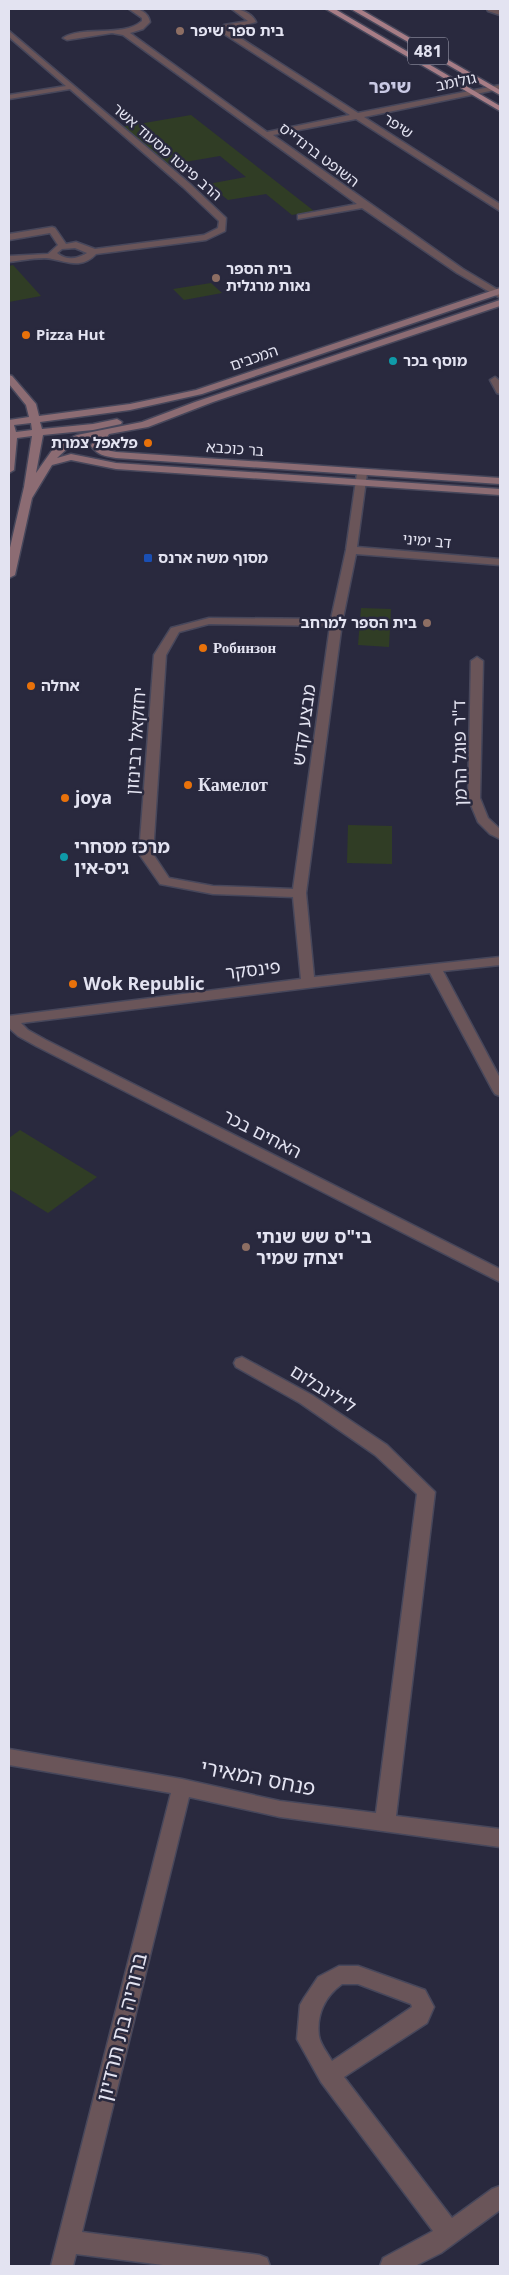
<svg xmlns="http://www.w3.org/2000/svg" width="509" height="2275" font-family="Georgia,'Noto Sans Hebrew',serif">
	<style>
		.green { fill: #303d25 }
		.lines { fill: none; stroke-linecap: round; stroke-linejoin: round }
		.street-casing { stroke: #47475b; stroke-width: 3 }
		.secondary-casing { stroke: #47475b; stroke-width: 3 }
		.primary-casing { stroke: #47475b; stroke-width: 3 }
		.street { fill: #6a5559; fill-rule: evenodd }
		.secondary { fill: #8c6c73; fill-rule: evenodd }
		.primary { fill: #a77d86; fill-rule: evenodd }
		.education-dot { fill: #8d6e63; stroke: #29293e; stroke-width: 2 }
		.food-dot { fill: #e8710a; stroke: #29293e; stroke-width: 2 }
		.culture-dot { fill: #0f9aa8; stroke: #29293e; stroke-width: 2 }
		.transit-dot { fill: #1a4fb4; stroke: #29293e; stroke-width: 2 }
		.labels { text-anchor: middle; stroke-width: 5; stroke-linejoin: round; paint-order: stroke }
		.far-poi-label { font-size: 15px; font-weight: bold; fill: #e3e3f1; stroke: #29293e; text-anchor: start }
		.far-street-label { font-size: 15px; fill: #e3e3f1; stroke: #29293e }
		.shield { fill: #29293e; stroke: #ababbb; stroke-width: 1 }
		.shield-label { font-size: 16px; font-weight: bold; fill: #e3e3f1 }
		.street-label { font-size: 18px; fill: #e3e3f1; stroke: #29293e }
		.poi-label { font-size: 18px; font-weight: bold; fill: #e3e3f1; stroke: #29293e; text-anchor: start }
		.far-district-label { font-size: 19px; font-weight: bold; fill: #c9c9e4; stroke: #29293e }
		.near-street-label { font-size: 21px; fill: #e3e3f1; stroke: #29293e }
	</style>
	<rect width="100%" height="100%" fill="#29293e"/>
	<g class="green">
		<path d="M 191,115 L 314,211 L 292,215 L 266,194 L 228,200 L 208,184 L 246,177 L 220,156 L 167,165 L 121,127 Z"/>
		<path d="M 13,265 L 41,296 L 9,302 L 9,266 Z"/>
		<path d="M 211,283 L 222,293 L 184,300 L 173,289 Z"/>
		<path d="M 361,608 L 391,609 L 389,647 L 358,645 Z"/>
		<path d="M 348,825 L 392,826 L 392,864 L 347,863 Z"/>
		<path d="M 20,1130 L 97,1177 L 48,1213 L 9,1189 L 9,1138 Z"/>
	</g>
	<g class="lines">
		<defs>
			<g id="street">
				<path d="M 129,9 C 139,8 148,12 150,22 L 143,29 L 130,33 L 267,132 L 350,115 L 221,32 L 220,30 L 224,25 L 248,21 L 232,9 C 241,9 252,13 256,22 L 228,30 L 358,113 L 500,85 L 500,89 L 364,117 L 500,204 L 500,211 L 356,119 L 273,135 L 463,269 L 500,291 L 500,298 L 457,273 L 362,208 L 298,219 L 298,215 L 357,204 L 123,35 L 112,33 L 67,40 L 63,38 C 83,25 123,38 142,21 L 142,18 Z"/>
				<path d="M 487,9 L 500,10 L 500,15 L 488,11 Z"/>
				<path d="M 9,31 L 189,183 L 226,218 L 225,231 L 206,240 L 96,254 C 82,269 68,262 52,259 C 42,256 20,261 9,262 L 9,256 L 48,254 L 58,245 L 50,233 L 9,240 L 9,234 L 52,227 L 55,228 L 66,244 L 76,242 L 95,249 L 204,235 L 218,228 L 219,221 L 183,187 L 70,89 L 9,99 L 9,95 L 66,86 L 9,37 ZM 75,248 L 87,253 C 77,259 67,261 57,253 L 62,249 Z"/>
				<path d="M 495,377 L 500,381 L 500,394 L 497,393 L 490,380 Z"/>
				<path d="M 362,470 L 367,473 L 357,547 L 500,559 L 500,565 L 356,554 L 342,623 L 306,893 L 314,977 L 500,957 L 500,965 L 443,971 L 500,1078 L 500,1096 L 495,1094 L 493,1091 L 430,973 L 21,1023 L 28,1030 L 46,1040 L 500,1269 L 500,1282 L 36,1046 L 18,1036 L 9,1028 L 9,1016 L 301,979 L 293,897 L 213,894 L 160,884 L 139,854 L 154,655 L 171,628 L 209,618 L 331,619 L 346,550 L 357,473 ZM 209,624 L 330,626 L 293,889 L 213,886 L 169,878 L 153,854 L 166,655 L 179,632 Z"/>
				<path d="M 477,657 L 483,661 L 480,798 L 488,818 L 500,829 L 500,839 L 490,834 L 478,822 L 468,798 L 471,661 Z"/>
				<path d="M 242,1357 L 312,1395 L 387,1445 L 435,1492 L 396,1816 L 500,1829 L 500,1847 L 280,1817 L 189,1797 L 82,2232 L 259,2255 L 267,2258 L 270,2266 L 171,2266 L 76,2254 L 73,2266 L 51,2266 L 171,1793 L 9,1765 L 9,1749 L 182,1779 L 280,1801 L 376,1813 L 417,1494 L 375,1455 L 300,1403 L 236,1367 L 234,1363 L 236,1359 Z"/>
				<path d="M 339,1966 L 358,1966 L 425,1990 L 434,2007 L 427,2023 L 344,2077 L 452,2218 L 492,2189 L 500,2186 L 500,2210 L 441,2253 L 415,2266 L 380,2266 L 383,2258 L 433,2231 L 321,2082 L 297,2039 L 300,2005 L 304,1998 L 318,1977 ZM 342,1984 L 358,1984 L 411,2004 L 412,2007 L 332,2061 C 328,2054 320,2044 319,2036 C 316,2015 325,1996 342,1984 Z"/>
			</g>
			<path id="secondary" d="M 500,288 L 500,294 L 202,394 L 130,410 L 40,422 L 42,429 L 93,424 L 117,419 L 122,422 L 121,424 L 93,430 L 43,435 L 36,473 L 53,449 L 64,441 L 77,435 L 142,422 L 195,402 L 500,300 L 500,306 L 213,402 L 148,427 L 109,434 L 101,446 L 106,450 L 116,452 L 500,478 L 500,484 L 116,458 C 104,456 98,455 91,446 L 95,436 L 71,445 L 57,458 L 71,454 L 116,463 L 500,489 L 500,495 L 116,469 L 71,460 L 52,465 L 32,498 L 15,575 L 9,578 L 9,552 L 24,487 L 32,436 L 17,438 L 14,470 L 9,473 L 9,420 L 29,417 L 26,405 L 9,384 L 9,375 L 12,376 L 36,404 L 39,416 L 130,404 L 196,390 ZM 31,423 L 32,430 L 16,432 L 14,425 Z"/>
			<g id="primary">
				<path d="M 326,9 L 335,9 L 500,106 L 500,111 Z"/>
				<path d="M 351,9 L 360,9 L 500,90 L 500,95 Z"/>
			</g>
		</defs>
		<use href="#street" class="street-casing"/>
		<use href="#secondary" class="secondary-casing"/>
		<use href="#primary" class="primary-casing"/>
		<use href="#street" class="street"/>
		<use href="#secondary" class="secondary"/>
		<use href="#primary" class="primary"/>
	</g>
	<g class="education-dot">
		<circle cx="180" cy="31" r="5"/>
		<circle cx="216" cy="278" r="5"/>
		<circle cx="427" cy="623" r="5"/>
		<circle cx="246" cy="1247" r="5"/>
	</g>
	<g class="food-dot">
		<circle cx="26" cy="335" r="5"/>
		<circle cx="148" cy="443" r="5"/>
		<circle cx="203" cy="648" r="5"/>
		<circle cx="31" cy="686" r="5"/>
		<circle cx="188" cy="785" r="5"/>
		<circle cx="65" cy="798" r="5"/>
		<circle cx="73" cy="984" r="5"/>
	</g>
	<g class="culture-dot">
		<circle cx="393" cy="361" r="5"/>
		<circle cx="64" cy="857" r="5"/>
	</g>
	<rect class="transit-dot" x="143" y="553" width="10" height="10" rx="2.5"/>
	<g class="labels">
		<g class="far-poi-label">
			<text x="190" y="36">בית ספר שיפר</text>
			<text x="226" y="274">בית הספר<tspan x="226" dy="17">נאות מרגלית</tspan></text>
			<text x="36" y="340">Pizza Hut</text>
			<text x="403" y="366">מוסף בכר</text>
			<text x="138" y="448" text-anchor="end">פלאפל צמרת</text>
			<text x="158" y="563">מסוף משה ארנס</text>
			<text x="417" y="628" text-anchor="end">בית הספר למרחב</text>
			<text x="213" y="653">Робинзон</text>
			<text x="41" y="691">אחלה</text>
		</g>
		<g class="far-street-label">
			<text transform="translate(456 82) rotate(-12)" y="5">גולומב</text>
			<text transform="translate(398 126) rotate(33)" y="5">שיפר</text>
			<text transform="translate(167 152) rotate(41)" y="5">הרב פינטו מסעוד אשר</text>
			<text transform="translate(319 155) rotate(37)" y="5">השופט ברנדייס</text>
			<text transform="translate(254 358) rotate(-19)" y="5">המכבים</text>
			<text transform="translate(235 449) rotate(4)" y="5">בר כוכבא</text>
			<text transform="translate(427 541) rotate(5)" y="5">דב ימיני</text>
		</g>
		<rect class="shield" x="408" y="37.5" width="40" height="27" rx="4"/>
		<g class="shield-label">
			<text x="428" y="57">481</text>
		</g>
		<g class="street-label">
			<text transform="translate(304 725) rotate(-82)" y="6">מבצע קדש</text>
			<text transform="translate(136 741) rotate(-86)" y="6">יחזקאל רבינזון</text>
			<text transform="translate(460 753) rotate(-91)" y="6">ד"ר פוגל הרמן</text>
			<text transform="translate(253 970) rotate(-7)" y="6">פינסקר</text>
			<text transform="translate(262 1134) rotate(27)" y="6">האחים בכר</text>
			<text transform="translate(323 1389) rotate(32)" y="6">לילינבלום</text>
		</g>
		<g class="poi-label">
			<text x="198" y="791">Камелот</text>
			<text x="75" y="804">joya</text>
			<text x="74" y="853">מרכז מסחרי<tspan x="74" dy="21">גיס-אין</tspan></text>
			<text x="83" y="990">Wok Republic</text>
			<text x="256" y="1243">בי"ס שש שנתי<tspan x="256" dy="21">יצחק שמיר</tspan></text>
		</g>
		<g class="far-district-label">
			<text x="390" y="93">שיפר</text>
		</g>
		<g class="near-street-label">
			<text transform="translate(258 1778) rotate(11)" y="7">פנחס המאירי</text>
			<text transform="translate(122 2027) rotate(-76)" y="7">ברוריה בת תרדיון</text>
		</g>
	</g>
	<rect width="509" height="2275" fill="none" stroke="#e3e3f1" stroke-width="20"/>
</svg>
